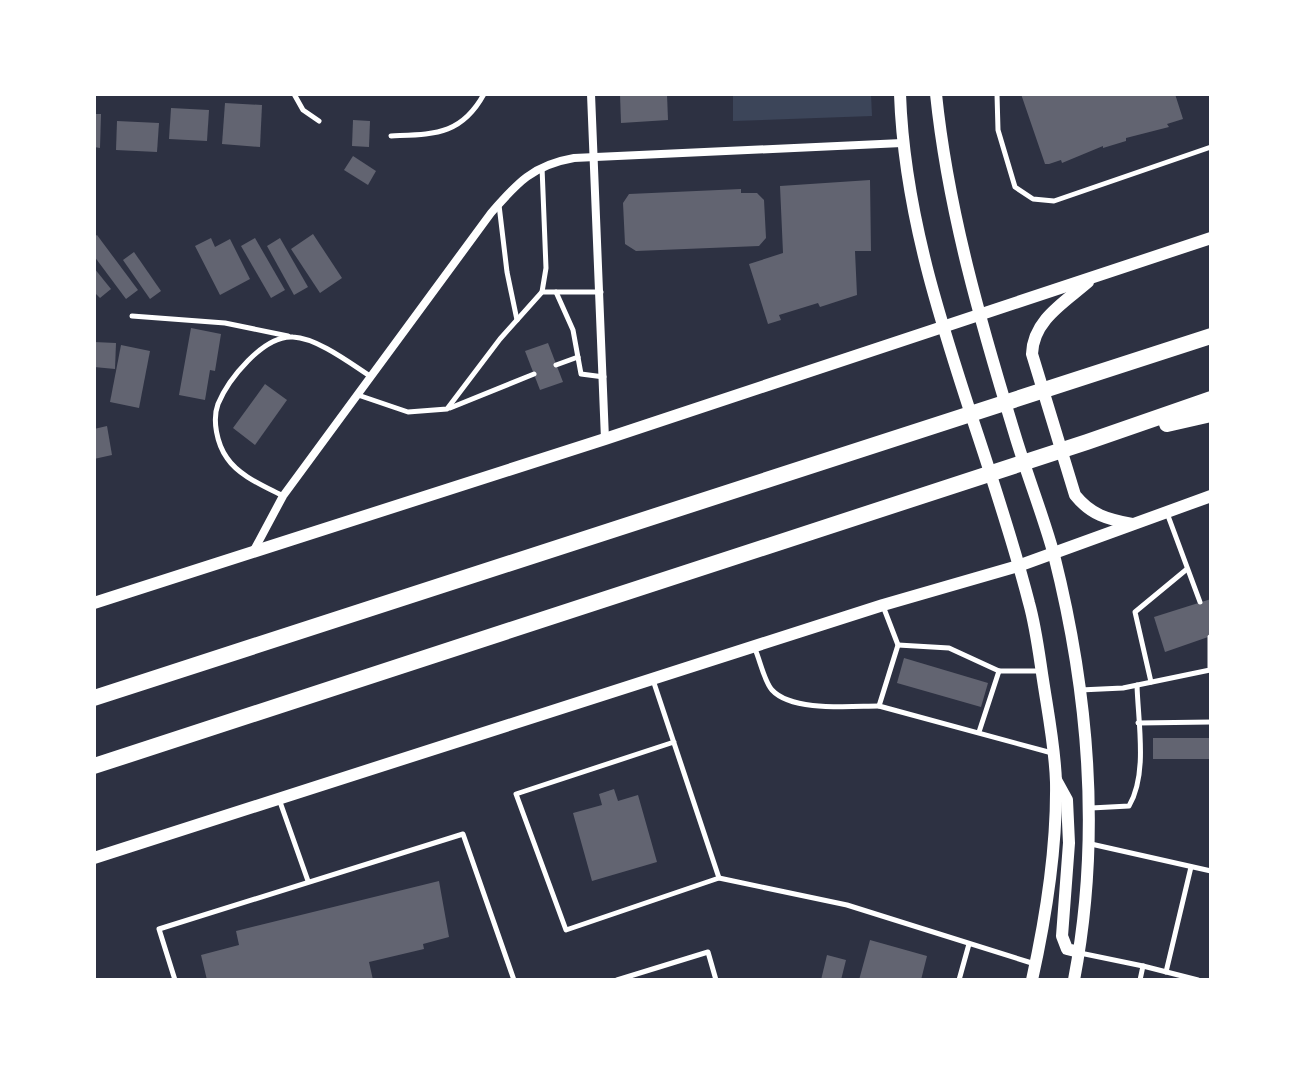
<svg xmlns="http://www.w3.org/2000/svg" width="1305" height="1074" font-family="'Golos Text',sans-serif">
	<style>
		.green { fill: #3c4559 }
		.building { fill: #626471 }
		.lines { fill: none; stroke-linecap: round; stroke-linejoin: round }
		.service { stroke: #fff; stroke-width: 5 }
		.minor { stroke: #fff; stroke-width: 8 }
		.secondary { stroke: #fff; stroke-width: 12 }
		.motorway { stroke: #fff; stroke-width: 16 }
	</style>
	<rect width="100%" height="100%" fill="#2d3142"/>
	<path class="green" d="M 733,94 L 871,94 L 872,116 L 733,121 Z"/>
	<g class="building">
		<path d="M 620,94 L 667,94 L 668,120 L 621,123 Z"/>
		<path d="M 1021,94 L 1175,94 L 1183,119 L 1167,124 L 1169,127 L 1126,138 L 1126,141 L 1103,148 L 1103,146 L 1062,163 L 1061,160 L 1049,164 L 1045,164 Z"/>
		<path d="M 225,103 L 262,105 L 260,147 L 222,144 Z"/>
		<path d="M 171,108 L 209,110 L 207,141 L 169,139 Z"/>
		<path d="M 94,114 L 101,114 L 100,148 L 94,147 Z"/>
		<path d="M 353,120 L 370,121 L 369,147 L 352,146 Z"/>
		<path d="M 117,121 L 159,123 L 157,152 L 116,150 Z"/>
		<path d="M 353,156 L 376,171 L 368,185 L 344,170 Z"/>
		<path d="M 870,180 L 871,251 L 855,251 L 857,295 L 820,307 L 818,303 L 779,315 L 781,320 L 768,324 L 749,264 L 783,253 L 780,186 Z"/>
		<path d="M 741,189 L 741,193 L 757,193 L 764,200 L 766,238 L 759,246 L 636,251 L 625,244 L 623,203 L 629,194 Z"/>
		<path d="M 313,234 L 342,278 L 320,293 L 291,249 Z"/>
		<path d="M 97,235 L 138,290 L 126,299 L 94,256 L 94,237 Z"/>
		<path d="M 211,238 L 215,247 L 230,239 L 250,279 L 220,295 L 195,246 Z"/>
		<path d="M 255,238 L 285,290 L 271,298 L 241,246 Z"/>
		<path d="M 280,238 L 308,287 L 294,295 L 267,246 Z"/>
		<path d="M 134,252 L 161,291 L 150,299 L 123,260 Z"/>
		<path d="M 94,268 L 111,289 L 100,298 L 94,292 Z"/>
		<path d="M 191,328 L 221,334 L 215,371 L 210,370 L 205,400 L 179,395 Z"/>
		<path d="M 94,342 L 116,343 L 115,369 L 94,367 Z"/>
		<path d="M 548,343 L 563,382 L 540,390 L 525,351 Z"/>
		<path d="M 121,345 L 150,351 L 139,408 L 110,402 Z"/>
		<path d="M 265,384 L 287,400 L 255,445 L 233,428 Z"/>
		<path d="M 107,426 L 112,455 L 94,459 L 94,429 Z"/>
		<path d="M 1211,599 L 1211,636 L 1165,652 L 1154,617 Z"/>
		<path d="M 904,658 L 988,683 L 981,707 L 897,683 Z"/>
		<rect x="1153" y="738" width="58" height="21"/>
		<path d="M 614,789 L 618,801 L 638,795 L 657,862 L 592,881 L 573,813 L 602,805 L 599,794 Z"/>
		<path d="M 439,881 L 449,937 L 423,944 L 424,949 L 369,962 L 373,980 L 207,980 L 201,955 L 239,945 L 236,931 Z"/>
		<path d="M 870,940 L 927,956 L 921,980 L 859,980 Z"/>
		<path d="M 827,955 L 846,960 L 841,980 L 821,980 Z"/>
	</g>
	<g class="lines">
		<g class="service">
			<path d="M 294,94 L 303,110 L 319,121"/>
			<path d="M 997,94 L 998,130 L 1015,187 L 1033,199 L 1054,201 L 1211,147"/>
			<path d="M 391,136 C 433,134 461,136 484,94"/>
			<path d="M 542,167 L 546,268 L 542,292"/>
			<path d="M 499,205 L 507,272 L 517,320"/>
			<path d="M 556,292 L 573,330 L 581,374 L 604,377"/>
			<path d="M 132,316 L 225,323 L 288,336"/>
			<path d="M 556,365 L 578,357"/>
			<path d="M 358,395 L 408,412 L 447,409 L 500,339 L 542,292 L 601,292"/>
			<path d="M 450,408 L 534,374"/>
			<path d="M 283,496 C 264,486 239,476 227,458 C 217,444 212,420 218,404 C 228,380 263,335 293,337 C 317,338 350,363 370,376"/>
			<path d="M 1167,513 L 1200,602"/>
			<path d="M 883,606 L 898,645 L 879,706 L 1052,753"/>
			<path d="M 898,645 L 949,648 L 999,671 L 1040,671"/>
			<path d="M 755,649 C 760,660 764,681 772,690 C 792,712 851,706 879,706"/>
			<path d="M 653,680 L 719,878 L 566,930 L 516,794 L 674,742"/>
			<path d="M 1151,682 L 1135,612 L 1187,569"/>
			<path d="M 1080,690 L 1123,688 L 1210,670 L 1210,637"/>
			<path d="M 1138,723 L 1211,722"/>
			<path d="M 979,732 L 999,671"/>
			<path d="M 279,799 L 308,881"/>
			<path d="M 1091,808 L 1129,806 C 1148,774 1138,722 1137,685"/>
			<path d="M 1091,844 L 1211,871"/>
			<path d="M 719,878 L 847,905 L 1035,964"/>
			<path d="M 1080,953 L 1143,966 L 1140,980"/>
			<path d="M 1143,966 L 1198,980"/>
			<path d="M 1166,972 L 1191,867"/>
			<path d="M 175,980 L 159,929 L 463,834 L 514,980"/>
			<path d="M 617,980 L 708,952 L 716,980"/>
			<path d="M 959,980 L 969,944"/>
		</g>
		<g class="minor">
			<path d="M 591,94 L 605,439"/>
			<path d="M 253,552 L 283,496 L 491,213 C 517,183 533,165 574,158 L 902,143"/>
		</g>
		<g class="secondary">
			<path d="M 900,94 C 906,270 986,434 1029,603 C 1036,628 1039,654 1043,680 C 1048,713 1055,748 1056,782 C 1057,847 1046,917 1032,980"/>
			<path d="M 936,94 C 948,210 981,324 1015,435 C 1027,475 1043,515 1054,555 C 1089,694 1101,839 1074,980"/>
			<path d="M 1088,282 C 1065,302 1033,320 1032,354 L 1075,495 C 1091,515 1107,519 1132,524"/>
			<path d="M 94,603 L 605,439 L 1211,238"/>
			<path d="M 1056,780 L 1067,800 L 1069,843 L 1062,936 L 1067,949 L 1079,952"/>
			<path d="M 94,858 L 883,605 L 1018,566 L 1211,496"/>
		</g>
		<g class="motorway">
			<path d="M 1167,424 L 1211,414"/>
			<path d="M 94,698 L 1211,336"/>
			<path d="M 94,766 L 1087,442 L 1211,399"/>
		</g>
	</g>
	<rect width="1305" height="1074" fill="none" stroke="#ffffff" stroke-width="192"/>
</svg>
